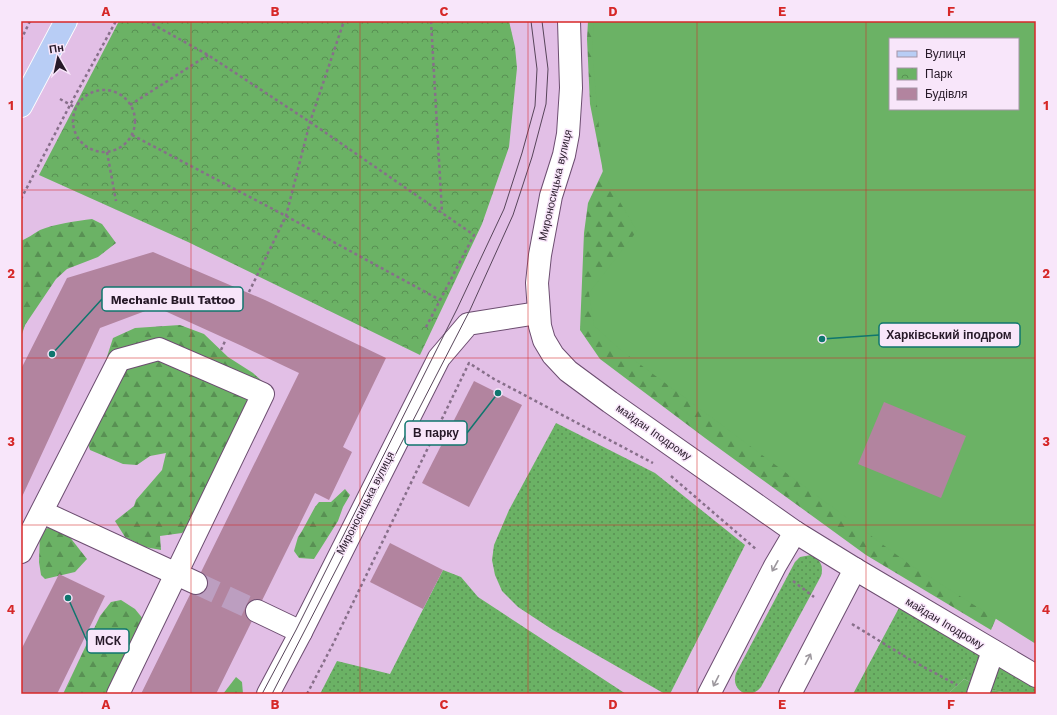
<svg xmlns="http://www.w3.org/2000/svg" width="1057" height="715" font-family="'Work Sans',sans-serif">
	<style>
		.grass { fill: url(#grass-dots) }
		.forest { fill: url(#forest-firs) }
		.park { fill: url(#park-crowns) }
		.pitch { fill: #6bb265; fill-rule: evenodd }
		.building { fill: #b2849f }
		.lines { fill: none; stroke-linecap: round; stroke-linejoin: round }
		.minor-tunnel { stroke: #bc9ec0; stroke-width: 22; stroke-dasharray: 22 11; stroke-linecap: butt }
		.minor-casing { stroke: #6c4d70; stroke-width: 24 }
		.major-casing { stroke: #fff; stroke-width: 24 }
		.path { stroke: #876f8a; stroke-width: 2.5; stroke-dasharray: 3 3; stroke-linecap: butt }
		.minor { stroke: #fff; stroke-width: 22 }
		.major { stroke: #b8cdf5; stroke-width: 22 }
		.tram { stroke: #57455a; stroke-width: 1 }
		.oneway { stroke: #9d989e }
		.grid { fill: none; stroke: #d62828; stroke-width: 1; stroke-opacity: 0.55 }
		.labels { text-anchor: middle; stroke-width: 3; stroke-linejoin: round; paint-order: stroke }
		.street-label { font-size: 11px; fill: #261928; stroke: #f8e6fa }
		.leader { fill: none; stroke: #0f766e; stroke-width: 1.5 }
		.callout-dot { fill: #0f766e; stroke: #f8e6fa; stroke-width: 1.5 }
		.callout { fill: #f8e6fa; stroke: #0f766e; stroke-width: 1.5 }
		.callout-label { font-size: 12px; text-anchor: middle; font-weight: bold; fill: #261928 }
		.neatline { fill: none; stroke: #d62828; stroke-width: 1.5 }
		.grid-label { font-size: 13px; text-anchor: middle; font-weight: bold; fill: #d62828 }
	</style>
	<defs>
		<pattern id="grass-dots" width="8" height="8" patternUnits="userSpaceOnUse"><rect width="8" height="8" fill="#6bb265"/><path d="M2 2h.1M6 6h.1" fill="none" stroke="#589053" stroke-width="1.8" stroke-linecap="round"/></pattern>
		<pattern id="forest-firs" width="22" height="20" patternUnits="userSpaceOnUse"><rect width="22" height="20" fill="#6bb265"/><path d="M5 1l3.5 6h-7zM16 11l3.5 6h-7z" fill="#589053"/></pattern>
		<pattern id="park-crowns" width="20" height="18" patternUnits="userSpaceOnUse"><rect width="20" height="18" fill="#6bb265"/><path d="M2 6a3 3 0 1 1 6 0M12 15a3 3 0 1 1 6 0" fill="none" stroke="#589053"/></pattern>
	</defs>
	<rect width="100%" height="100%" fill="#e2bfe6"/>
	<g class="grass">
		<path d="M 556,423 L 655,473 L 745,545 L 670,694 L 665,694 L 553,630 L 518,607 L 502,591 L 495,575 L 492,560 L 494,545 L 509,510 Z"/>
		<path d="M 811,555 C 820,558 824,567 821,576 L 761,687 C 750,701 730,691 736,673 L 795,562 L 800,557 Z"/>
		<path d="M 443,570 L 461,577 L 478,597 L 626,694 L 320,694 L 337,661 L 390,674 Z"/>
		<path d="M 900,606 L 1036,680 L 1036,694 L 1015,694 L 985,689 L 964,679 L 948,694 L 853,694 Z"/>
	</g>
	<g class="forest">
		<path d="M 588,21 L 607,21 L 1009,588 L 991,630 L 866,555 L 705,438 L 600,359 L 580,330 L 584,233 L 588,203 L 603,171 L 590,104 L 587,39 Z"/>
		<path d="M 92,219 L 102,224 L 116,243 L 98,257 L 67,269 L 56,279 L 25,325 L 21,337 L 21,241 C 28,238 33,234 40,230 C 54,224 77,221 92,219 Z"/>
		<path d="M 180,325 L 204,334 L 228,357 L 253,373 L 269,387 L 266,413 L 226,495 L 182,533 L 160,536 L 161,550 L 145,547 L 125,537 L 115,521 L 134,506 L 136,500 L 162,470 L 166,453 L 150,456 L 137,465 L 123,464 L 90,450 L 81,423 L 95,394 L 113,338 L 135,328 Z"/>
		<path d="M 345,489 L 350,495 L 343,507 L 338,521 L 314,559 L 299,558 L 294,551 L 298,537 L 302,531 L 315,507 L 319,502 L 331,502 Z"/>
		<path d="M 56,525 L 65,531 L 87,559 L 75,572 L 45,579 L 41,575 L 39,562 L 40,531 Z"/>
		<path d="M 121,600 L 135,609 L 148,625 L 112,694 L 63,694 L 100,616 L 111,602 Z"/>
		<path d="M 236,677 L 242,682 L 243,694 L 223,694 Z"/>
		<path d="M 964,679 L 985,689 L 1015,694 L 948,694 Z"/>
	</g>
	<path class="park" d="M 119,21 L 509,21 L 515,47 L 517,68 L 509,147 L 482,224 L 420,355 L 188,242 L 39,175 Z"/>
	<path class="pitch" d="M 594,21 L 1036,21 L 1036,644 L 909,564 L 622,351 L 594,326 L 589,293 L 637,231 L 603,173 L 592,49 ZM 890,39 L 1018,39 L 1018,109 L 890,109 Z"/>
	<g class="building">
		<path d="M 153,252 L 265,300 L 386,358 L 343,447 L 352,452 L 329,500 L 315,493 L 216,694 L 141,694 L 299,373 L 242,346 L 156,307 L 100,328 L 21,499 L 21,369 L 67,278 Z"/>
		<path d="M 474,381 L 522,405 L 469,507 L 422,483 Z"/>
		<path d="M 884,402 L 966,436 L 941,498 L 858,464 Z"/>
		<path d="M 390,543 L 443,570 L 423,609 L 370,582 Z"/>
		<path d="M 59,574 L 105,596 L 57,694 L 21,694 L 21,650 Z"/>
	</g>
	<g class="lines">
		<path class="minor-tunnel" d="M 196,583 L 257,611"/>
		<defs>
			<g id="minor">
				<path d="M 569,21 L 571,88 L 568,134 L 564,155 L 551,196 L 540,255 L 537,283 L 540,326 L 544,340 L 553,355 L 568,371 L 610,402 L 795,532 L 855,569 L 1036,676"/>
				<path d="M 42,512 L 196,583"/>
				<path d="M 21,552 L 119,360 L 159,349 L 263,394 L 118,694"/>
				<path d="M 257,611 L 301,632"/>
				<path d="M 268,694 L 301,632 L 439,358 L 468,324 L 538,313"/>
				<path d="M 709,694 L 775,566 L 795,532"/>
				<path d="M 790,694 L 855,569"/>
				<path d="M 978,694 L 993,651"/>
			</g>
			<path id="major" d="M 21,106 L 66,21"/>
		</defs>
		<use href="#minor" class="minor-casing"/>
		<use href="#major" class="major-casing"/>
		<g class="path">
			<path d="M 147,21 L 208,55 L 310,122 L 474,235 L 425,329"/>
			<path d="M 431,21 L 442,213"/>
			<path d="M 21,40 L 30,21"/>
			<circle cx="104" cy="121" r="31"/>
			<path d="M 60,99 L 76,108"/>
			<path d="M 130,105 L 208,55"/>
			<path d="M 132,135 L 286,216 L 440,300"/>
			<path d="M 107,152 L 116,201"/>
			<path d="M 21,199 L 70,105 L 116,21"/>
			<path d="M 249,292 L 286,216 L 310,122 L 344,21"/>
			<path d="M 221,350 L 226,339"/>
			<path d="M 671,476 L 757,550"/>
			<path d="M 793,581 L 814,597"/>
			<path d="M 852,624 L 909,659 L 957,685"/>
			<path d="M 307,694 L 333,644 L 469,363 L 494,379 L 653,463"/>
		</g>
		<use href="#minor" class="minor"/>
		<use href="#major" class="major"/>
		<g class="tram">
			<path d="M 262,694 L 296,630 L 457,309 L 504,209 L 522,153 L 535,106 L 537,69 L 531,21"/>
			<path d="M 272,694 L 470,310 L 513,215 L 532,157 L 546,104 L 548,69 L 542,21"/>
		</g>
	</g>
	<defs><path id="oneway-shaft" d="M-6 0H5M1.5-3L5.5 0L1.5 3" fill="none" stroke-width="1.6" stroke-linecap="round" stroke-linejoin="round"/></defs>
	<g class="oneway">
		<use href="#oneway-shaft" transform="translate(775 566) rotate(119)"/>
		<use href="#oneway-shaft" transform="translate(808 659) rotate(-63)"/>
		<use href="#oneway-shaft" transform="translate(716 681) rotate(117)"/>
	</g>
	<path class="grid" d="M 191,21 L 191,694M 360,21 L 360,694M 528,21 L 528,694M 697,21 L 697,694M 866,21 L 866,694M 21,190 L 1036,190M 21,358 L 1036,358M 21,525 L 1036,525"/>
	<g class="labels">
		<g class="street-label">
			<text transform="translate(555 185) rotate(-77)" y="4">Мироносицька вулиця</text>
			<text transform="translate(654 432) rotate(35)" y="4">майдан Іподрому</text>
			<text transform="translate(365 503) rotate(-63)" y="4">Мироносицька вулиця</text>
			<text transform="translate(945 623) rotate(31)" y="4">майдан Іподрому</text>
		</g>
	</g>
	<path class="leader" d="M52 354L102 299M822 339L879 335M498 393L467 433M68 598L87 641"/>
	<g class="callout-dot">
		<circle cx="52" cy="354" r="4"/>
		<circle cx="822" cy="339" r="4"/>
		<circle cx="498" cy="393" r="4"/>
		<circle cx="68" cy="598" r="4"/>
	</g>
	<g class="callout">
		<rect x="102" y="287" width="141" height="24" rx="4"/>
		<rect x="879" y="323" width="141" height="24" rx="4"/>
		<rect x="405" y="421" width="62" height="24" rx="4"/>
		<rect x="87" y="629" width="42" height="24" rx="4"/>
	</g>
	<g class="callout-label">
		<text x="173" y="304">Mechanic Bull Tattoo</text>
		<text x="949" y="339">Харківський іподром</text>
		<text x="436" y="437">В парку</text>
		<text x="108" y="645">МСК</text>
	</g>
	<rect width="1057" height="715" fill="none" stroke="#f8e6fa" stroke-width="44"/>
	<rect x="889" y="38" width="130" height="72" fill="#f8e6fa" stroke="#a494a6"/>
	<rect x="897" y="51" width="20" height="6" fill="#b8cdf5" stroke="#a494a6"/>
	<text x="925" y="58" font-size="12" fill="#261928">Вулиця</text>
	<rect x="897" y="68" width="20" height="12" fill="url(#park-crowns)" stroke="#a494a6"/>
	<text x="925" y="78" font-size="12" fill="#261928">Парк</text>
	<rect x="897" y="88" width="20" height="12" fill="#b2849f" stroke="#a494a6"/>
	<text x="925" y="98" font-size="12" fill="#261928">Будівля</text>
	<g transform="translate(58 58) rotate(351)" stroke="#f8e6fa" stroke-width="3" paint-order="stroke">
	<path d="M0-3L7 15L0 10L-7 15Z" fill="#261928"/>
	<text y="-6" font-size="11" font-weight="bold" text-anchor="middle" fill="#261928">Пн</text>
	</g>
	<rect x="22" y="22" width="1013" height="671" class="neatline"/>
	<g class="grid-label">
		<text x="106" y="16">A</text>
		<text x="275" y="16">B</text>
		<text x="444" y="16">C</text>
		<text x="613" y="16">D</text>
		<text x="782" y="16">E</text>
		<text x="951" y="16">F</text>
		<text x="11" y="110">1</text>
		<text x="1046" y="110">1</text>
		<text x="11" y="278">2</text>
		<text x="1046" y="278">2</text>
		<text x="11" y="446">3</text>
		<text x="1046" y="446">3</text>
		<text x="11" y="614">4</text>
		<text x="1046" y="614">4</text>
		<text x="106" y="709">A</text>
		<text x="275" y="709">B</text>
		<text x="444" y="709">C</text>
		<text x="613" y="709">D</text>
		<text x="782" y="709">E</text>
		<text x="951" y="709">F</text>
	</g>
</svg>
